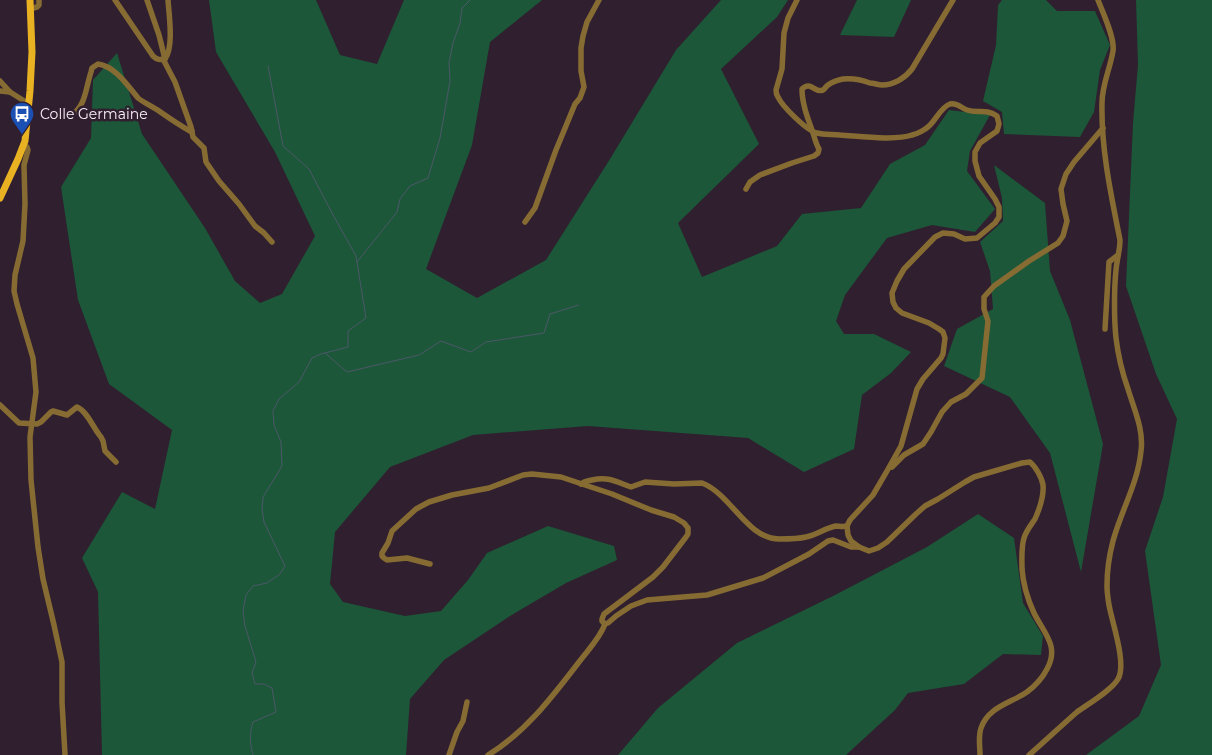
<svg xmlns="http://www.w3.org/2000/svg" width="1212" height="755" font-family="Montserrat,sans-serif">
	<style>
		.green { fill: #1b5738 }
		.lines { fill: none; stroke-linecap: round; stroke-linejoin: round }
		.stream { stroke: #4c5869; stroke-width: 1 }
		.minor { stroke: #866c33; stroke-width: 5.5 }
		.major { stroke: #e8b223; stroke-width: 7 }
		.labels { text-anchor: middle; stroke-width: 5; stroke-linejoin: round; paint-order: stroke }
		.poi-label { font-size: 14px; fill: #fcf0fb; stroke: #301f2f; text-anchor: start }
	</style>
	<rect width="100%" height="100%" fill="#301f2f"/>
	<g class="green">
		<path d="M 209,0 L 316,0 L 340,55 L 377,64 L 404,0 L 542,0 L 490,42 L 472,145 L 426,269 L 477,298 L 546,260 L 610,159 L 676,50 L 721,0 L 788,0 L 777,17 L 721,69 L 759,144 L 678,223 L 702,277 L 777,246 L 802,214 L 861,208 L 890,164 L 925,145 L 949,110 L 990,115 L 970,151 L 967,171 L 995,209 L 975,232 L 932,225 L 887,238 L 845,295 L 836,321 L 844,334 L 874,334 L 911,352 L 891,373 L 862,395 L 854,449 L 804,472 L 748,438 L 588,426 L 473,435 L 390,467 L 335,532 L 330,584 L 343,602 L 405,616 L 441,611 L 468,580 L 487,553 L 548,526 L 614,546 L 617,560 L 566,583 L 510,616 L 444,660 L 410,699 L 406,755 L 102,755 L 98,592 L 82,558 L 122,492 L 155,509 L 172,430 L 109,384 L 78,300 L 61,187 L 91,138 L 93,80 L 117,53 L 142,134 L 205,228 L 235,281 L 260,303 L 282,294 L 315,236 L 275,152 L 216,52 Z"/>
		<path d="M 857,0 L 911,0 L 894,37 L 840,35 Z"/>
		<path d="M 1002,0 L 1046,0 L 1057,11 L 1095,11 L 1110,45 L 1100,70 L 1094,112 L 1080,137 L 1004,134 L 1002,112 L 983,101 L 996,45 L 998,5 Z"/>
		<path d="M 1136,0 L 1212,0 L 1212,755 L 1086,755 L 1139,716 L 1161,665 L 1145,551 L 1163,497 L 1177,419 L 1156,374 L 1126,286 L 1133,123 L 1138,65 Z"/>
		<path d="M 994,165 L 1045,203 L 1050,271 L 1070,320 L 1103,444 L 1081,572 L 1050,453 L 1010,397 L 944,366 L 957,329 L 993,309 L 990,271 L 980,242 L 1003,221 L 1002,198 Z"/>
		<path d="M 978,514 L 1014,538 L 1023,603 L 1043,636 L 1041,655 L 1003,654 L 964,684 L 908,693 L 895,710 L 846,755 L 618,755 L 658,708 L 737,643 L 835,595 L 927,547 Z"/>
	</g>
	<g class="lines">
		<g class="stream">
			<path d="M 357,262 L 397,212 L 400,199 L 410,186 L 428,178 L 440,138 L 450,81 L 449,63 L 453,43 L 460,23 L 462,8 L 470,0"/>
			<path d="M 325,353 L 347,372 L 419,355 L 441,341 L 471,352 L 486,342 L 544,333 L 550,314 L 579,305"/>
			<path d="M 253,755 C 250,743 249,734 253,722 L 276,712 L 272,688 L 264,684 L 255,684 L 252,673 L 256,662 L 245,626 L 243,611 L 246,595 L 253,586 L 267,583 L 280,574 L 285,566 L 264,522 L 262,509 L 263,497 L 282,466 L 281,442 L 274,425 L 273,411 L 279,399 L 299,382 L 312,358 L 321,354 L 348,347 L 348,331 L 366,318 L 356,256 L 332,213 L 309,169 L 283,146 L 268,66"/>
		</g>
		<g class="minor">
			<path d="M 115,0 L 153,56 C 157,60 160,60 165,59 C 174,47 169,15 168,0"/>
			<path d="M 147,0 L 159,35 L 165,59"/>
			<path d="M 797,0 L 788,18 L 784,33 L 782,69 L 776,90 C 776,93 776,94 778,97 C 782,106 807,131 817,133 C 824,135 832,134 840,135 C 858,136 895,141 912,135 C 917,134 925,130 929,126 C 936,120 941,107 950,104 C 957,102 961,108 967,110 C 978,114 985,108 997,116 L 999,124 L 997,131 L 980,143 L 975,152 L 975,161 L 979,176 L 995,199 L 999,207 L 999,217 L 995,223 L 977,238 L 965,239 L 954,234 L 943,233 L 935,237 L 904,269 L 897,281 L 892,293 L 893,302 L 896,308 L 902,313 L 929,323 L 939,329 L 943,332 L 945,338 L 943,354 L 941,358 L 923,379 L 917,389 L 901,446 L 887,471 L 873,495 L 850,520 L 847,526 L 848,535 L 851,541 L 859,547"/>
			<path d="M 30,9 L 37,7 L 39,5 L 39,0"/>
			<path d="M 163,59 L 175,82 L 191,127 L 193,137 L 204,148 L 206,162 L 219,181 L 239,204 L 255,226 L 264,233 L 272,242"/>
			<path d="M 0,81 L 10,92 L 29,104"/>
			<path d="M 0,91 L 10,92"/>
			<path d="M 69,117 C 86,107 85,90 91,72 L 92,68 L 98,64 C 115,66 128,86 138,98 C 144,103 152,106 159,111 C 169,118 179,125 190,131 L 192,131"/>
			<path d="M 23,145 L 27,147 L 28,150 L 24,165 L 25,204 L 23,241 L 15,275 L 14,291 L 17,304 L 33,358 L 36,392 L 30,437 L 31,480 L 38,547 L 43,579 L 54,625 L 62,662 L 62,702 L 65,755"/>
			<path d="M 746,189 L 750,182 L 760,175 L 792,163 L 814,156 L 818,153 L 819,149 C 816,144 815,139 813,133 C 808,119 802,104 802,89 C 811,80 815,94 823,90 C 825,89 826,86 828,85 C 832,82 838,80 843,79 C 852,78 862,80 870,83 C 874,83 878,85 882,85 C 894,85 905,78 912,69 L 953,0"/>
			<path d="M 525,222 L 535,208 L 556,150 L 575,104 L 580,98 L 584,87 L 581,71 L 581,48 L 583,36 L 587,22 L 599,0"/>
			<path d="M 1105,329 L 1109,262 L 1118,255"/>
			<path d="M 0,405 L 19,423 L 37,424 L 41,422 L 51,412 L 53,411 L 67,415 L 77,407 C 88,412 93,428 101,437 L 103,441 L 105,451 L 116,462"/>
			<path d="M 892,467 L 904,455 L 923,444 L 931,432 L 942,412 L 951,402 L 966,394 L 982,378 L 988,321 L 984,309 L 984,297 L 994,286 L 1029,261 L 1058,243 L 1063,236 L 1067,221 L 1063,204 L 1061,189 L 1066,174 L 1074,162 L 1103,128"/>
			<path d="M 581,484 C 585,481 588,481 592,480 C 609,476 616,482 631,487 L 645,482 L 674,484 L 702,483 C 731,494 747,539 779,539 C 788,539 798,539 806,537 C 817,535 825,528 836,526 C 839,526 843,527 847,526"/>
			<path d="M 430,564 L 407,558 L 387,560 L 384,558 L 382,556 L 382,553 L 388,543 L 392,531 L 416,509 L 429,502 L 452,495 L 489,488 L 523,475 L 532,474 L 561,477 L 612,494 L 651,510 L 674,517 L 684,523 L 688,528 L 688,534 L 686,537 L 663,567 L 653,577 L 604,614 L 602,619 L 602,621 L 605,624 L 608,623 L 616,616 L 631,606 L 647,600 L 707,595 L 763,578 L 809,554 L 828,541 L 833,540 L 851,547 L 859,547 L 869,551 L 878,548 L 887,542 L 916,514 L 925,506 L 938,499 L 965,482 L 974,477 L 1022,463 L 1030,462 C 1036,467 1042,478 1043,485 C 1044,495 1039,510 1035,519 C 1031,525 1026,531 1024,538 C 1021,548 1022,559 1022,569 C 1023,583 1028,600 1034,613 C 1043,632 1060,646 1047,669 C 1043,677 1035,686 1027,692 C 1011,703 988,707 981,728 C 978,737 980,746 980,755"/>
			<path d="M 449,755 L 457,732 L 463,721 L 467,702"/>
			<path d="M 488,755 C 526,732 552,697 579,662 C 588,650 600,638 605,624"/>
			<path d="M 1029,755 C 1045,741 1061,726 1077,712 C 1088,704 1112,690 1118,679 C 1127,664 1112,622 1109,605 C 1108,599 1107,592 1107,586 C 1107,571 1109,556 1113,541 C 1121,511 1138,483 1141,451 C 1144,430 1134,409 1128,389 C 1122,372 1118,355 1116,338 C 1114,319 1114,289 1116,270 C 1117,259 1120,250 1120,240 C 1111,195 1101,149 1102,103 C 1102,85 1110,69 1113,51 C 1115,38 1103,13 1098,0"/>
		</g>
		<path class="major" d="M 0,198 L 18,159 L 25,141 L 30,91 L 32,52 L 30,0"/>
	</g>
	<defs>
		<symbol id="bus-pin" viewBox="-11 -11 22 30"><path d="M0 17L-7.5 6A9.5 9.5 0 1 1 7.5 6Z" fill="#1a4fb4" stroke="#301f2f"/><path d="M-5-6H5V4H4V6H2V4H-2V6H-4V4H-5ZM-3.5-4V0h7V-4ZM-3.5 1.2v1.5H-2V1.2ZM2 1.2v1.5H3.5V1.2Z" fill="#fff"/></symbol>
	</defs>
	<g fill-rule="evenodd">
		<use href="#bus-pin" x="8" y="100" width="28" height="38"/>
	</g>
	<g class="labels">
		<g class="poi-label">
			<text x="40" y="119">Colle Germaine</text>
		</g>
	</g>
</svg>
